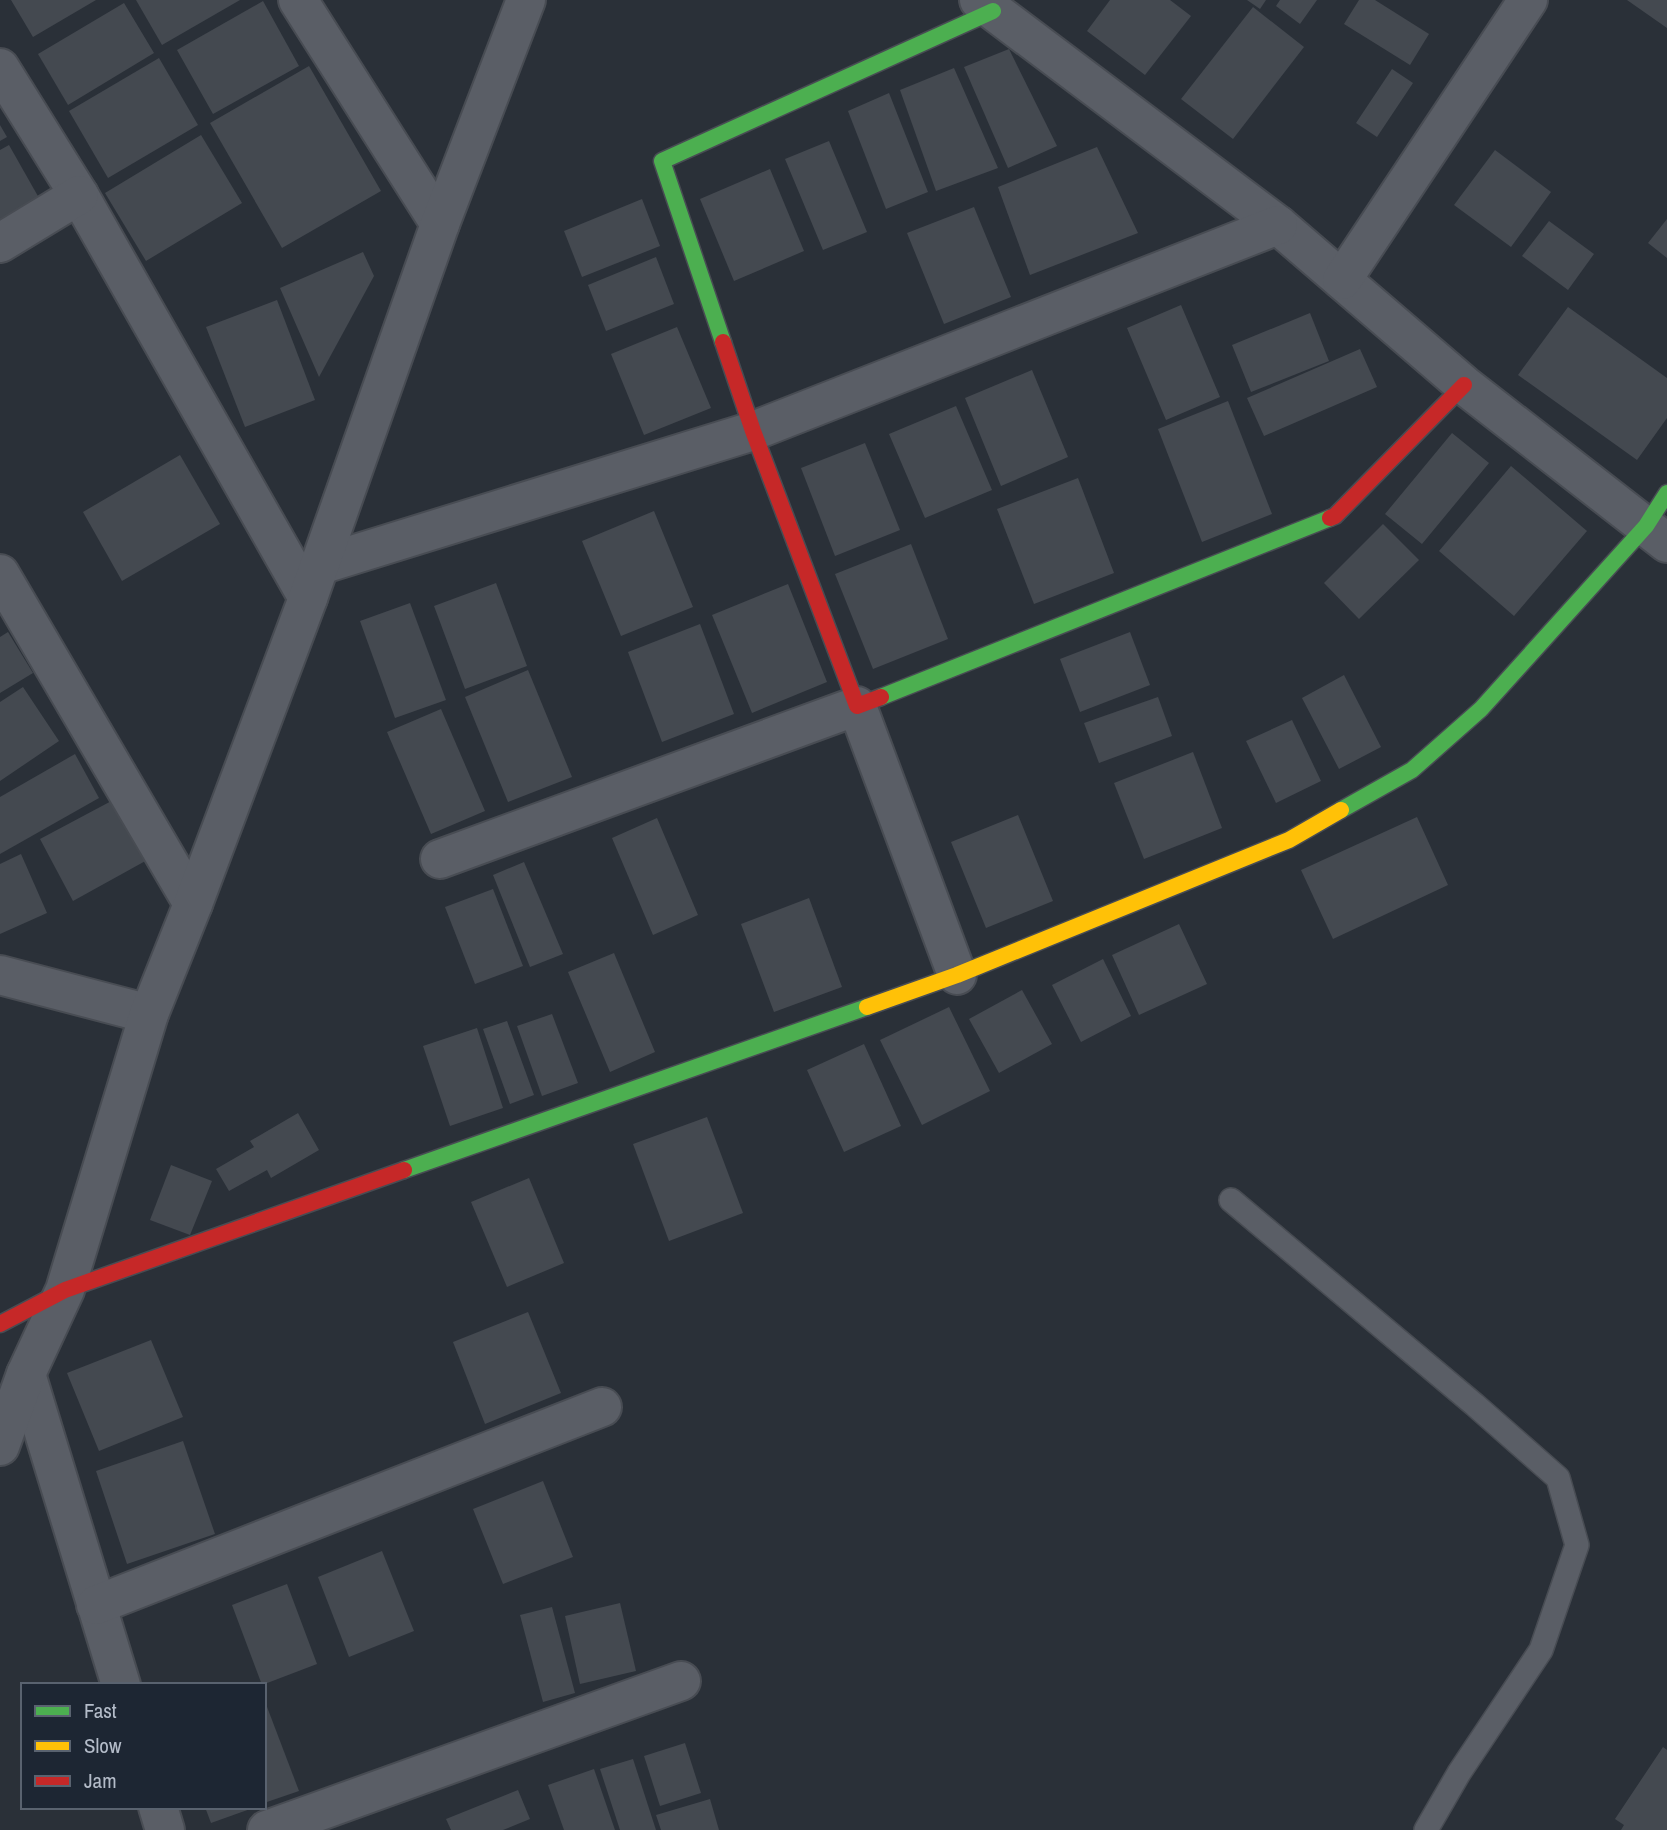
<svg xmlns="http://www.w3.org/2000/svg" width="1667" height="1830" font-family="'Archivo Narrow',sans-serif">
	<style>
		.building { fill: #444950 }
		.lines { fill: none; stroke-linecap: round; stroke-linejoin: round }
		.lane-casing { stroke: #484c53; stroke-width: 26 }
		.street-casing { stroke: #484c53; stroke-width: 42 }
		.fast-casing { stroke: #484c53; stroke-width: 19 }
		.slow-casing { stroke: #484c53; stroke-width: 19 }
		.jam-casing { stroke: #484c53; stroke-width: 19 }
		.lane { stroke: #5a5e66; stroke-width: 23 }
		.street { stroke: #5a5e66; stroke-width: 38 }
		.fast { stroke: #4caf50; stroke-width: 16 }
		.slow { stroke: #ffc107; stroke-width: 16 }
		.jam { stroke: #c62828; stroke-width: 16 }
	</style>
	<rect width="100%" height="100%" fill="#2a3038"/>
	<g class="building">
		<path d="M 11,0 L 96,0 L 33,37 Z"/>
		<path d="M 136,0 L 240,0 L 162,45 Z"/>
		<path d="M 1110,0 L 1170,0 L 1191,16 L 1145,75 L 1087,31 Z"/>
		<path d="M 1247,0 L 1266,0 L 1260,9 Z"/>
		<path d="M 1280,0 L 1317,0 L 1300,24 L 1276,6 Z"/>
		<path d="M 1359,0 L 1375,0 L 1429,34 L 1410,65 L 1344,24 Z"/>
		<path d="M 1627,0 L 1667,0 L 1667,28 Z"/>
		<path d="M 263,1 L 299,66 L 213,114 L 177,50 Z"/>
		<path d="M 124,3 L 154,53 L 68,105 L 38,54 Z"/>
		<path d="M 1253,7 L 1304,47 L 1233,139 L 1181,99 Z"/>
		<path d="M 1009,49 L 1057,146 L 1008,168 L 964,67 Z"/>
		<path d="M 159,58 L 198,125 L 108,178 L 69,111 Z"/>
		<path d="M 309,66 L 381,191 L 282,248 L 210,123 Z"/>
		<path d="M 954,68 L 998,168 L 936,191 L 900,90 Z"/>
		<path d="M 1392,69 L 1413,83 L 1377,137 L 1356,123 Z"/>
		<path d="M 889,93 L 928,192 L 886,209 L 848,111 Z"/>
		<path d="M 0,125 L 7,137 L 0,141 Z"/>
		<path d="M 201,135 L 242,203 L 146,261 L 105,193 Z"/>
		<path d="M 829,141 L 867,232 L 823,250 L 785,159 Z"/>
		<path d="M 9,145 L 39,198 L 0,221 L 0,150 Z"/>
		<path d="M 1097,147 L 1138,233 L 1030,275 L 998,187 Z"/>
		<path d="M 1495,150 L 1551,192 L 1511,247 L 1454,205 Z"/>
		<path d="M 770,169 L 804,251 L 734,281 L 700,199 Z"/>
		<path d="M 642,199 L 660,246 L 582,277 L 564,231 Z"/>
		<path d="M 974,207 L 1011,297 L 944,324 L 907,233 Z"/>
		<path d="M 1667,219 L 1667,258 L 1648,243 Z"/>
		<path d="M 1549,221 L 1594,254 L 1568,290 L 1522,256 Z"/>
		<path d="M 363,252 L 374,276 L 319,377 L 280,288 Z"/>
		<path d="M 656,257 L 674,304 L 606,331 L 588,285 Z"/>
		<path d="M 277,300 L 315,400 L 245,427 L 206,327 Z"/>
		<path d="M 1181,305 L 1220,397 L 1166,420 L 1127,328 Z"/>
		<path d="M 1568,307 L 1667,378 L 1667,418 L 1637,460 L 1518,375 Z"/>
		<path d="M 1310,313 L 1329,361 L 1251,392 L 1232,345 Z"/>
		<path d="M 677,327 L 711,408 L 644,435 L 611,354 Z"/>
		<path d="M 1360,349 L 1377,387 L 1264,436 L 1247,398 Z"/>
		<path d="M 1032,370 L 1068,457 L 1001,486 L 965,398 Z"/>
		<path d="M 1228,401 L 1272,514 L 1202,542 L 1158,429 Z"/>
		<path d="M 956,406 L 992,490 L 925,518 L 889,434 Z"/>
		<path d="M 1452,433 L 1489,463 L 1422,544 L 1385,514 Z"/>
		<path d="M 865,443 L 900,530 L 835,556 L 801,468 Z"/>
		<path d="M 180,455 L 220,524 L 122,581 L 83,512 Z"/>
		<path d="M 1511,466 L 1587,531 L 1514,616 L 1439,551 Z"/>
		<path d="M 1078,478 L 1114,573 L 1034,604 L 997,509 Z"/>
		<path d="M 654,511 L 693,607 L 621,636 L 582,541 Z"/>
		<path d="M 1383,524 L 1419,560 L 1359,619 L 1324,583 Z"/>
		<path d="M 911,544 L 948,639 L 873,669 L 835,574 Z"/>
		<path d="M 496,583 L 527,666 L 465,689 L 434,606 Z"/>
		<path d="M 788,584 L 827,682 L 752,713 L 712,615 Z"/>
		<path d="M 410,603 L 446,700 L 395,718 L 360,621 Z"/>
		<path d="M 700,624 L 734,714 L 662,742 L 628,652 Z"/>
		<path d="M 8,632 L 33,673 L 0,693 L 0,637 Z"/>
		<path d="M 1130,632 L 1150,685 L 1080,712 L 1060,659 Z"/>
		<path d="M 528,670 L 572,777 L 508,802 L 465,697 Z"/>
		<path d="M 1344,675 L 1381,747 L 1339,769 L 1302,698 Z"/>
		<path d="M 23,687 L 59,741 L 0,781 L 0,702 Z"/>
		<path d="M 1158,697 L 1172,736 L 1099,763 L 1084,723 Z"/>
		<path d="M 441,709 L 485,811 L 431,834 L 387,732 Z"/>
		<path d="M 1292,720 L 1321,781 L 1276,803 L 1246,741 Z"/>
		<path d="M 1193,752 L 1222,828 L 1144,859 L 1114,783 Z"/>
		<path d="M 75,754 L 99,798 L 0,854 L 0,797 Z"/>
		<path d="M 117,798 L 149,859 L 73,901 L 40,839 Z"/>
		<path d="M 1018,815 L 1053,901 L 986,928 L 951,842 Z"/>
		<path d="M 1417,817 L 1448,885 L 1333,939 L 1301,870 Z"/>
		<path d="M 657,818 L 698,915 L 653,935 L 612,838 Z"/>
		<path d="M 21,854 L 47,913 L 0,934 L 0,864 Z"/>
		<path d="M 524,862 L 563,954 L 530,967 L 493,875 Z"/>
		<path d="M 493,889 L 523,966 L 475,984 L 445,907 Z"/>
		<path d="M 809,898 L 842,987 L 774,1012 L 741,924 Z"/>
		<path d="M 1179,924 L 1207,984 L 1139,1015 L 1112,955 Z"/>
		<path d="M 614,953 L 655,1052 L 610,1072 L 568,972 Z"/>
		<path d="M 1103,959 L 1131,1016 L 1081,1042 L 1052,985 Z"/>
		<path d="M 1022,990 L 1052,1044 L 999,1073 L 969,1019 Z"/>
		<path d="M 949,1007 L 990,1091 L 922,1125 L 880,1040 Z"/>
		<path d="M 552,1014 L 578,1083 L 542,1096 L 517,1026 Z"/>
		<path d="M 507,1021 L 534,1095 L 510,1104 L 483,1029 Z"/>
		<path d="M 477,1028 L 503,1108 L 450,1126 L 423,1046 Z"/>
		<path d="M 864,1044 L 901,1126 L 844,1152 L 807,1070 Z"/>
		<path d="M 298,1113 L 319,1150 L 271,1178 L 267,1170 L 229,1191 L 216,1169 L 254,1147 L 250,1141 Z"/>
		<path d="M 707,1117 L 743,1213 L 669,1241 L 633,1144 Z"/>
		<path d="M 171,1165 L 212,1181 L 190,1235 L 150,1220 Z"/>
		<path d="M 529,1178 L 564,1263 L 507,1287 L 471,1202 Z"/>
		<path d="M 528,1312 L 561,1393 L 485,1424 L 453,1342 Z"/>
		<path d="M 151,1340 L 183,1417 L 99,1451 L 67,1373 Z"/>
		<path d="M 183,1441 L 215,1534 L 127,1564 L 96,1471 Z"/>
		<path d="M 543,1481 L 573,1557 L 503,1584 L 473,1509 Z"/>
		<path d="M 382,1551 L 414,1631 L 349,1657 L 318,1577 Z"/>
		<path d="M 287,1584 L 317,1664 L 262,1685 L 232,1605 Z"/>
		<path d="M 620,1603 L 636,1671 L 580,1684 L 565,1616 Z"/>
		<path d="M 552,1607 L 575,1693 L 543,1702 L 520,1615 Z"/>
		<path d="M 264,1699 L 299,1791 L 264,1803 Z"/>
		<path d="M 685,1743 L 701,1793 L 660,1806 L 644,1756 Z"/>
		<path d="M 1663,1747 L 1667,1750 L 1667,1830 L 1621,1830 L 1624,1825 L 1615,1819 Z"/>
		<path d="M 633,1759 L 656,1830 L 620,1830 L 600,1769 Z"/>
		<path d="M 594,1769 L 615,1830 L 564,1830 L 548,1785 Z"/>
		<path d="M 518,1790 L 530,1819 L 503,1830 L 451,1830 L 446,1819 Z"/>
		<path d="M 710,1799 L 719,1830 L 661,1830 L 656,1815 Z"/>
		<path d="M 205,1807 L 253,1807 L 253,1808 L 211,1823 Z"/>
	</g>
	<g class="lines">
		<defs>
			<path id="lane" d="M 1231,1200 L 1475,1405 L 1558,1478 L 1577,1545 L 1541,1650 L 1459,1773 L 1426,1830"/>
			<g id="street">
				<path d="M 298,0 L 440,224"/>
				<path d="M 979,0 L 1278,225 L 1464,385 L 1667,543"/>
				<path d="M 0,68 L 79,195 L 308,598"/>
				<path d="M 0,243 L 79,195"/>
				<path d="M 1342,280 L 1528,0"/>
				<path d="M 320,565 L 753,431 L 1278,225"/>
				<path d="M 0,574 L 193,904"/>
				<path d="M 440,859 L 857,706 L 957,975"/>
				<path d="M 0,975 L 149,1014"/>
				<path d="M 26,1374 L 121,1685"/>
				<path d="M 0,1446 L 26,1374 L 65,1290 L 149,1014 L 193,904 L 308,598 L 440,224 L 526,0"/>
				<path d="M 96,1605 L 602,1407"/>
				<path d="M 158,1807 L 165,1830"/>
				<path d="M 267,1830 L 681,1681"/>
			</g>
			<g id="fast">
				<path d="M 723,342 L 662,161 L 993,11"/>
				<path d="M 881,697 L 1330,518"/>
				<path d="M 1341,810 L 1412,770 L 1481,709 L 1646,526 L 1667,493"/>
				<path d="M 404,1170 L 867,1007"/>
			</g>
			<path id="slow" d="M 867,1007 L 957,975 L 1289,840 L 1341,810"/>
			<g id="jam">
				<path d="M 723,342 L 753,431 L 857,706 L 881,697"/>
				<path d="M 1330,518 L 1335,516 L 1464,385"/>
				<path d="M 0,1324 L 65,1290 L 404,1170"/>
			</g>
		</defs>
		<use href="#lane" class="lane-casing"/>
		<use href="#street" class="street-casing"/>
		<use href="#fast" class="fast-casing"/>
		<use href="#slow" class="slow-casing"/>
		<use href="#jam" class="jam-casing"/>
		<use href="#lane" class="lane"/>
		<use href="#street" class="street"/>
		<use href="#fast" class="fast"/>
		<use href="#slow" class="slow"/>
		<use href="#jam" class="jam"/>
	</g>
	<rect x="21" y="1683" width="245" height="126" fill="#1d2633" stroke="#59626f" stroke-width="2"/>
	<rect x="35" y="1706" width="35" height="10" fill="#4caf50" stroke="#59626f" stroke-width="2"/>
	<text x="84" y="1718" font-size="21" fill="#b4bcc9">Fast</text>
	<rect x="35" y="1741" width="35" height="10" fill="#ffc107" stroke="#59626f" stroke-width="2"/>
	<text x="84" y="1753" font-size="21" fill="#b4bcc9">Slow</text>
	<rect x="35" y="1776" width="35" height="10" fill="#c62828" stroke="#59626f" stroke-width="2"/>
	<text x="84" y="1788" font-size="21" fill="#b4bcc9">Jam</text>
</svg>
